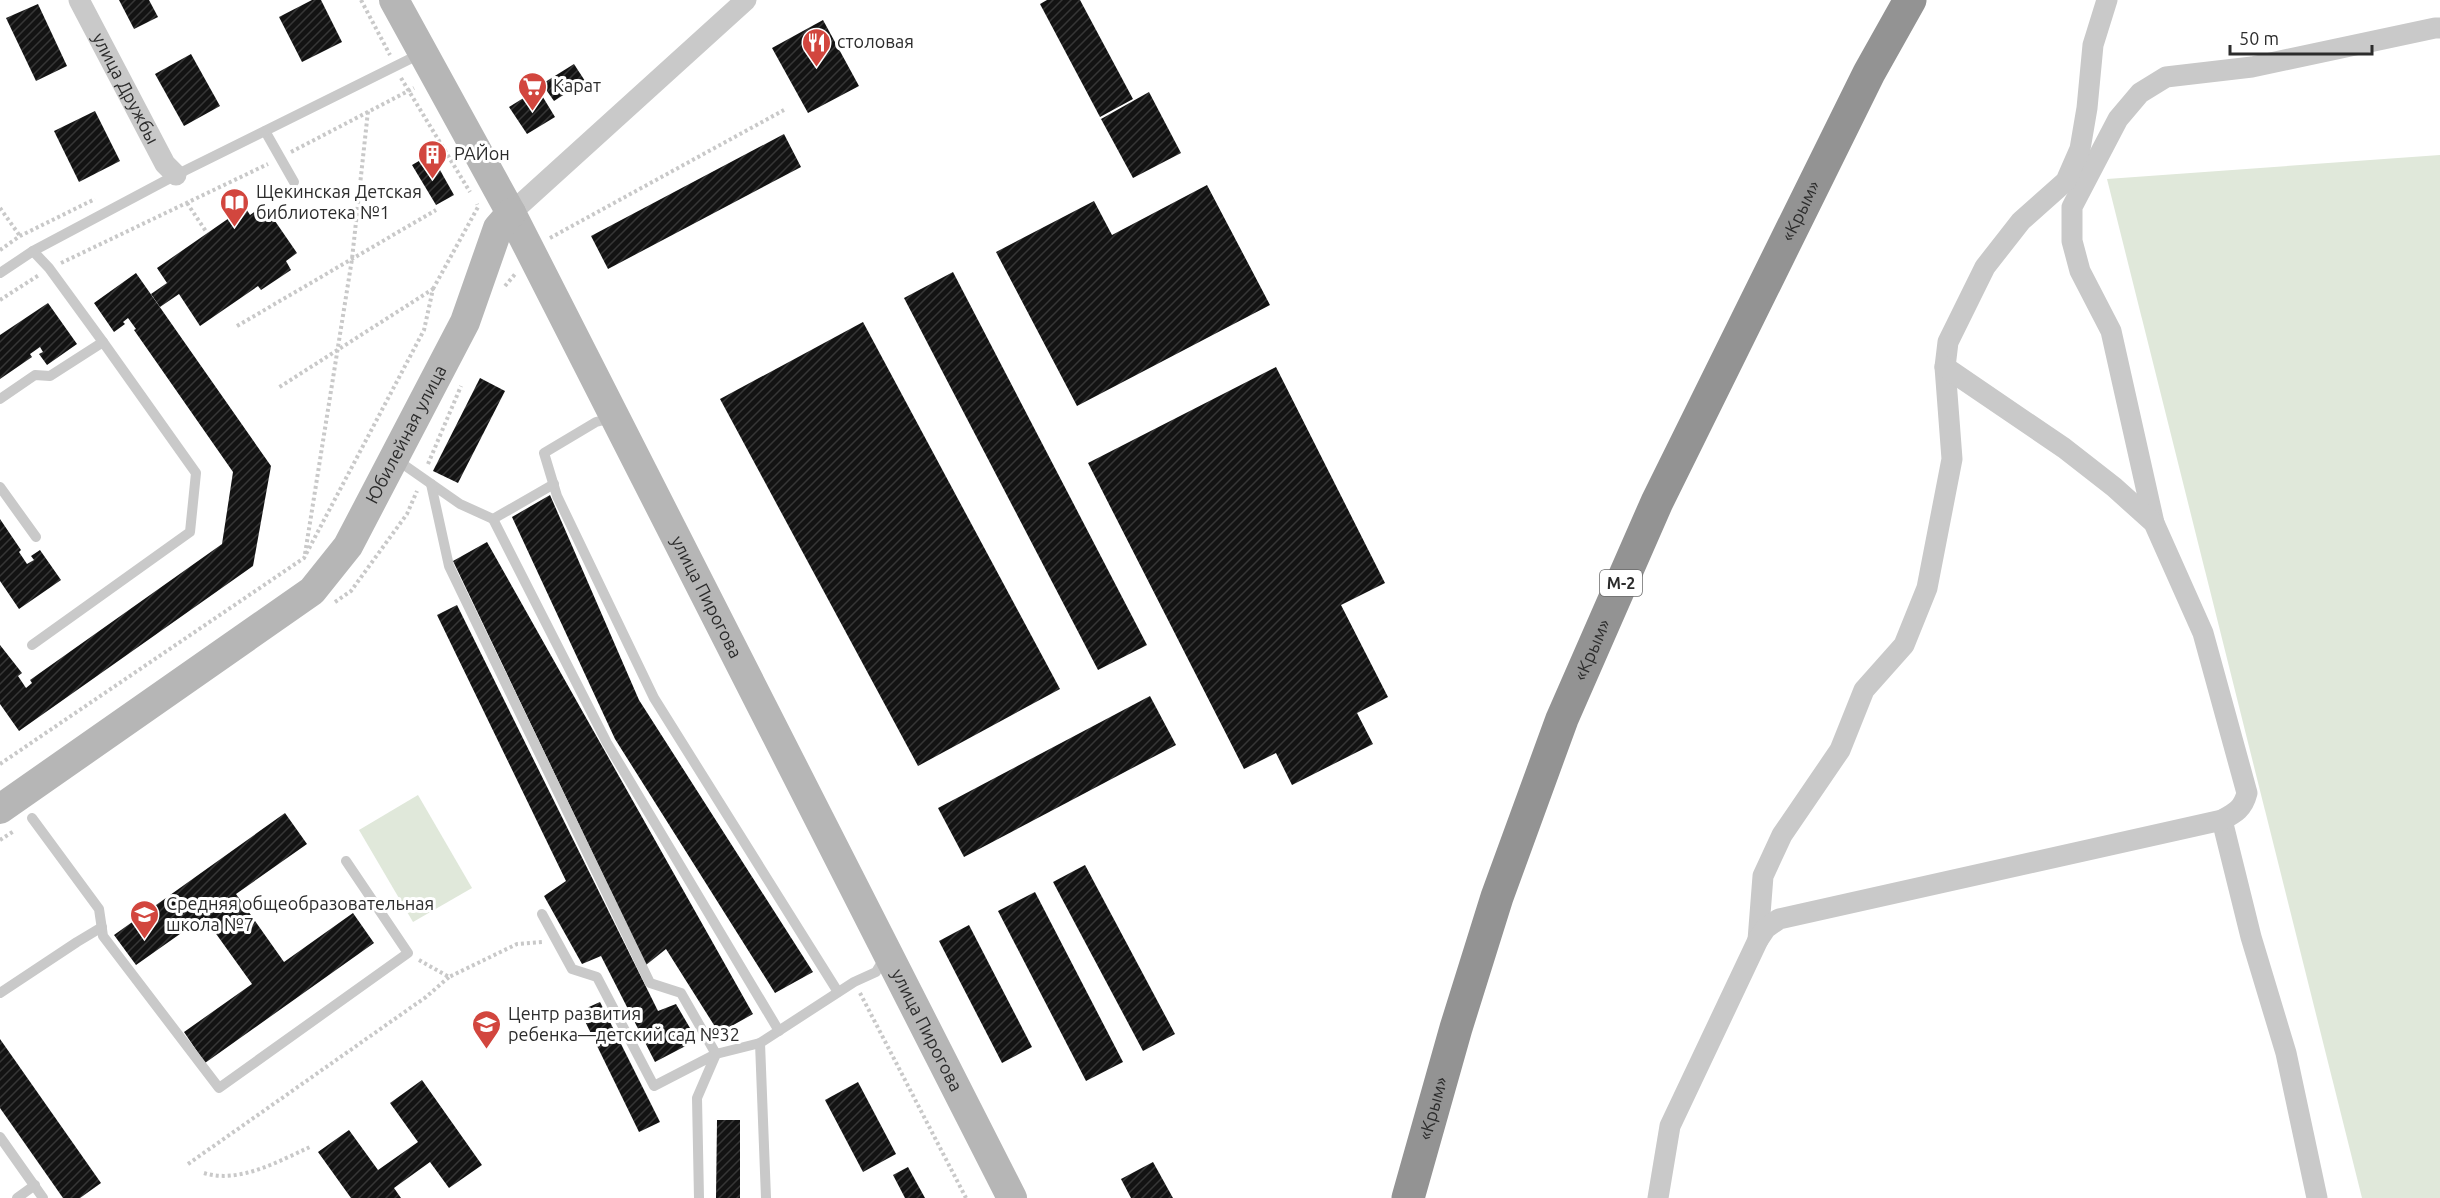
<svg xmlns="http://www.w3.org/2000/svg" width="2440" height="1198" font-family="Ubuntu,sans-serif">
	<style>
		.garden { fill: #e0e8da }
		.building { fill: url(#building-hatch) }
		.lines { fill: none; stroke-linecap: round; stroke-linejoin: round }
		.path { stroke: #c9c9c9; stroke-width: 4; stroke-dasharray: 3 3; stroke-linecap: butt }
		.lane { stroke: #c9c9c9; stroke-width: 10 }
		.street { stroke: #c9c9c9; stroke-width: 21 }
		.secondary { stroke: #b6b6b6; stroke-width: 30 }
		.highway { stroke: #939393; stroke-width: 33 }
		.labels { text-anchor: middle; stroke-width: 6; stroke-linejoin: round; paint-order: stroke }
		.shield { fill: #fff; stroke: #6b6b6b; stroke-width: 1.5 }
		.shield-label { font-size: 16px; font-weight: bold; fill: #2c2c2c }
		.poi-label { font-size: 18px; fill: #2c2c2c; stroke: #fff; text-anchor: start }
		.street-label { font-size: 18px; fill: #2c2c2c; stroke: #fff }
	</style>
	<defs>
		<pattern id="building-hatch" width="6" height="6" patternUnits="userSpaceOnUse" patternTransform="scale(1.5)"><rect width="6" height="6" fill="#131313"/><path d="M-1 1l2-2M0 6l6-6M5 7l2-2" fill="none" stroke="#363636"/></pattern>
	</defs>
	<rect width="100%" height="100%" fill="#fff"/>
	<g class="garden">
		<path d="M 2440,155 L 2440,1198 L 2362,1198 L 2107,179 Z"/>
		<path d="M 418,795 L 472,888 L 413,922 L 359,830 Z"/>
	</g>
	<g class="building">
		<path d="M 119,0 L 149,0 L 158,17 L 134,29 Z"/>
		<path d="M 312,0 L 321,0 L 342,42 L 302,62 L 279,17 Z"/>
		<path d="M 1047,0 L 1080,0 L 1133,99 L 1100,117 L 1040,4 Z"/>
		<path d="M 38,4 L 67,66 L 36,81 L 6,18 Z"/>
		<path d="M 823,20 L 859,86 L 808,113 L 772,48 Z"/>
		<path d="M 191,54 L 220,106 L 184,126 L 155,74 Z"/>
		<path d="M 574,64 L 585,81 L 554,101 L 542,84 Z"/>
		<path d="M 538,89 L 555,117 L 527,134 L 509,107 Z"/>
		<path d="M 1149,92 L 1181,153 L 1133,178 L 1101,119 Z"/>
		<path d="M 95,111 L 120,161 L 79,182 L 54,131 Z"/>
		<path d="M 784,134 L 801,167 L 608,269 L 591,236 Z"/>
		<path d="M 431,154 L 454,195 L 436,205 L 412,165 Z"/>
		<path d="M 1207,185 L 1270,305 L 1077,406 L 996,252 L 1094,201 L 1112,235 Z"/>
		<path d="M 264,205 L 297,253 L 286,261 L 291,270 L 261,290 L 258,286 L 200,326 L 179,294 L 160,307 L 151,294 L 167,283 L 157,268 L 245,207 L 250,215 Z"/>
		<path d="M 953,272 L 1147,645 L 1098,670 L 904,298 Z"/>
		<path d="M 136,273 L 271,466 L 253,566 L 19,731 L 0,704 L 0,645 L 22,673 L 18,676 L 26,688 L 32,683 L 30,680 L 222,544 L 233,472 L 134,330 L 136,329 L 128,318 L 123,322 L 125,324 L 114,332 L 94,303 Z"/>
		<path d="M 48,303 L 77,344 L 47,365 L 39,354 L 43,352 L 40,347 L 30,354 L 32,357 L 0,379 L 0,335 Z"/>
		<path d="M 863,322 L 1060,689 L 918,766 L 720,399 Z"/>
		<path d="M 1276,367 L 1385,583 L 1341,605 L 1388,697 L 1357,713 L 1373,744 L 1292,785 L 1276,753 L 1244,769 L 1088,463 Z"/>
		<path d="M 480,378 L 505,391 L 458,483 L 433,471 Z"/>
		<path d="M 550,495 L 639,700 L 813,972 L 775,993 L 615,739 L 512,517 Z"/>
		<path d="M 0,519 L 21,550 L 19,552 L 27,564 L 34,560 L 31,556 L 40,550 L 61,580 L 19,609 L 0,581 Z"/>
		<path d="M 487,542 L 753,1014 L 719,1033 L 666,949 L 646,965 L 453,561 Z"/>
		<path d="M 457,605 L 658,1011 L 676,1004 L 697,1040 L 655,1062 L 601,956 L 582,964 L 544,896 L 566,881 L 437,615 Z"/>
		<path d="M 1150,696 L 1176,745 L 964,857 L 938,808 Z"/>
		<path d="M 285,813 L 307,844 L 236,894 L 284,962 L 353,913 L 374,943 L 205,1063 L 184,1032 L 252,984 L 204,917 L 136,965 L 114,935 Z"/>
		<path d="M 1085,865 L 1175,1034 L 1143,1051 L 1053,882 Z"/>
		<path d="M 1035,892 L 1123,1062 L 1086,1081 L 998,911 Z"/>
		<path d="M 969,925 L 1032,1047 L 1002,1063 L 939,941 Z"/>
		<path d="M 600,1002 L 660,1122 L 639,1132 L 580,1011 Z"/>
		<path d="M 0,1039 L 101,1183 L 80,1198 L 63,1198 L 0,1108 Z"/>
		<path d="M 422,1080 L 482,1165 L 449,1188 L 430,1162 L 394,1188 L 401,1198 L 351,1198 L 318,1152 L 349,1130 L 378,1170 L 418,1142 L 390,1103 Z"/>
		<path d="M 858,1082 L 896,1154 L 863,1172 L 825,1100 Z"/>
		<path d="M 717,1120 L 740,1120 L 740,1198 L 716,1198 Z"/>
		<path d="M 1153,1162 L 1173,1198 L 1131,1198 L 1121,1179 Z"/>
		<path d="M 908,1167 L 925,1198 L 905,1198 L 893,1175 Z"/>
	</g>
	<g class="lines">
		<g class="path">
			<path d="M 361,0 L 390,55"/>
			<path d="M 401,78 L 470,192"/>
			<path d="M 291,152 L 414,88"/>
			<path d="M 187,203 L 207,233"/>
			<path d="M 0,208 L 20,236"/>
			<path d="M 550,238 L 784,110"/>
			<path d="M 0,250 L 20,236 L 95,199"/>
			<path d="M 61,263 L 268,164"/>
			<path d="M 505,286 L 516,273"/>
			<path d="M 433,289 L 478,207 L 477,204"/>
			<path d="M 0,300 L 39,275"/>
			<path d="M 237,326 L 436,210"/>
			<path d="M 428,464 L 461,386"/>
			<path d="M 305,554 L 352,259 L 368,111"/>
			<path d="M 335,602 L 351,591 L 407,514 L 417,491"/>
			<path d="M 0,764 L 304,558 L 424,330 L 433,289 L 278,388"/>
			<path d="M 0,840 L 14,831"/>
			<path d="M 419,960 L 449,977 L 517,944 L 543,942"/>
			<path d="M 860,993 L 966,1198"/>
			<path d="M 188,1164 L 426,997 L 449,977"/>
			<path d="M 204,1173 C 239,1184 279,1161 310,1147"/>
		</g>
		<g class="lane">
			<path d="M 265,131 L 294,182"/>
			<path d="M 0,273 L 33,251 L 176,175 L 420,54"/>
			<path d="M 0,399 L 35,375 L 50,376 L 103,342"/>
			<path d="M 612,418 L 596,422 L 544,453 L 557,496 L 654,698 L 838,992"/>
			<path d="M 397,460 L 460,504 L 493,519"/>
			<path d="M 431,484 L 449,566 L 650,983 L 681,993 L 716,1054 L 760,1043"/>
			<path d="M 554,484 L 493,519 L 607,743 L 779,1031"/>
			<path d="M 0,487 L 36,537"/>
			<path d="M 32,645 L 190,532 L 196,473 L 103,342 L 49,268 L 33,251"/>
			<path d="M 32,818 L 99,909 L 103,936 L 219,1088 L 408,953 L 346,861"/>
			<path d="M 542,914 L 572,969 L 597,977 L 654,1086 L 716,1054 L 697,1098 L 699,1198"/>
			<path d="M 0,993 L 77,942 L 102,927"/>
			<path d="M 0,1137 L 43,1198"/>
			<path d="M 17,1198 L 35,1185"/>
			<path d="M 766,1198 L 760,1043 L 854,982 L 876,972 L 885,957"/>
		</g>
		<g class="street">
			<path id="s1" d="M 79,0 L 165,164 L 176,175"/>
			<path d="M 511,213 L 746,0"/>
			<path d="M 2154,523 L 2111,331 L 2080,271 L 2072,241 L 2072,207 L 2118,119 L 2140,93 L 2166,77 L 2252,67 L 2435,28 L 2440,28"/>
			<path d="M 2222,820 L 2251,937 L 2286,1053 L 2317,1198"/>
			<path d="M 1758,940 L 1763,876 L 1782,835 L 1840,750 L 1864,690 L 1904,645 L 1927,588 L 1952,459 L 1945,367 L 1948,342 L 1985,267 L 2021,221 L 2066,181 L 2080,149 L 2087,108 L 2093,45 L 2107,0"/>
			<path d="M 1658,1198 L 1670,1126 L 1758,940 L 1766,928 L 1779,919 L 2222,820 C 2235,813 2243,809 2247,793 L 2203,633 L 2154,523 L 2114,487 L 2064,448 L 1945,367"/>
		</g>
		<g class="secondary">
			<path id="s2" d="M 394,0 L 511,213 L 1012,1198"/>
			<path id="s3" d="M 0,809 L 312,591 L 348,546 L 465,322 L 498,228 L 511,213"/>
		</g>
		<path class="highway" id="s4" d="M 1408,1198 L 1456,1028 L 1497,897 L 1562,719 L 1657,502 L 1869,73 L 1910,0"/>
	</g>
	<defs>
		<symbol id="restaurant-pin" viewBox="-11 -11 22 30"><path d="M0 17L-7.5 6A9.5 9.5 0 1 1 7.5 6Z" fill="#d2463e" stroke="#fff"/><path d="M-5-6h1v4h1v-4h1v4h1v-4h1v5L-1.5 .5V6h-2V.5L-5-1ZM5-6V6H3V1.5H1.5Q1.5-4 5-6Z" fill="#fff"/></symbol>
		<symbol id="supermarket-pin" viewBox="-11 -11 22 30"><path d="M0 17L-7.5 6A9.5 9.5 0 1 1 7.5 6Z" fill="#d2463e" stroke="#fff"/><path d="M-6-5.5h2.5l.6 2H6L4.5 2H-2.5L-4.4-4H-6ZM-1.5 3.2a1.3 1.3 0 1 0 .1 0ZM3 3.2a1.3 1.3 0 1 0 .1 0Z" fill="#fff"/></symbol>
		<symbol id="building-pin" viewBox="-11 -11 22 30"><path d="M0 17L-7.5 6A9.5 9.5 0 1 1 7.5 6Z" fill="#d2463e" stroke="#fff"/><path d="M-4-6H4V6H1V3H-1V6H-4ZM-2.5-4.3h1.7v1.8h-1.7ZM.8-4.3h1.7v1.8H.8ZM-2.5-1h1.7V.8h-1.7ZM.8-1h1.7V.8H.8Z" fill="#fff"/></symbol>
		<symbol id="library-pin" viewBox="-11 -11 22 30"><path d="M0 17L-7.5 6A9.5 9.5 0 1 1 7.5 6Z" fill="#d2463e" stroke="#fff"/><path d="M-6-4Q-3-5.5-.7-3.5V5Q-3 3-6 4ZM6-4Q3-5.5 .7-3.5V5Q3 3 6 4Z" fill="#fff"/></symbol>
		<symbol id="school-pin" viewBox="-11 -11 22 30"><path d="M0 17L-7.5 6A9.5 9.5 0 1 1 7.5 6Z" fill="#d2463e" stroke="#fff"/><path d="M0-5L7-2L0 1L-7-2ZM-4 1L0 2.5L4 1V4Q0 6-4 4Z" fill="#fff"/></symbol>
	</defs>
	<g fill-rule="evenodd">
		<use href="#restaurant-pin" x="800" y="26" width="33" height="45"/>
		<use href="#supermarket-pin" x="516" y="70" width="33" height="45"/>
		<use href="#building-pin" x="416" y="138" width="33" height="45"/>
		<use href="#library-pin" x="218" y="186" width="33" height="45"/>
		<use href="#school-pin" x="128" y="898" width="33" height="45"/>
		<use href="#school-pin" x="470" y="1008" width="33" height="45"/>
	</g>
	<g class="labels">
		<rect class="shield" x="1600" y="570" width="42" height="26" rx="4.5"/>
		<g class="shield-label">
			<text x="1621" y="589">М-2</text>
		</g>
		<g class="poi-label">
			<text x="837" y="48">столовая</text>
			<text x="553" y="92">Карат</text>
			<text x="454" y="160">РАЙон</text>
			<text x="256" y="198">Щекинская Детская<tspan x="256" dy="21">библиотека №1</tspan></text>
			<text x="166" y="910">Средняя общеобразовательная<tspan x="166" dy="21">школа №7</tspan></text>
			<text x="508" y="1020">Центр развития<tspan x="508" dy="21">ребенка––детский сад №32</tspan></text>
		</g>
		<g class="street-label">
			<text dy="6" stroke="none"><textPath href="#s1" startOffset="100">улица Дружбы</textPath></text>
			<text dy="6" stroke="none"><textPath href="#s4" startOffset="1065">«Крым»</textPath></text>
			<text dy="6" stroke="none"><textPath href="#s3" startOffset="564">Юбилейная улица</textPath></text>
			<text dy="6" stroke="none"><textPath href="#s2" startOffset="674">улица Пирогова</textPath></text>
			<text dy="6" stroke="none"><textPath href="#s4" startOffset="579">«Крым»</textPath></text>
			<text dy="6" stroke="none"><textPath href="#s2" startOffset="1160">улица Пирогова</textPath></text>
			<text dy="6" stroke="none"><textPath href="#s4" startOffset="93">«Крым»</textPath></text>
		</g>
	</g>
	<path d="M2230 45v9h142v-9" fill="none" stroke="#2c2c2c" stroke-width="3"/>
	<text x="2239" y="45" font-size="18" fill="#2c2c2c" stroke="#ffffff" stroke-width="4.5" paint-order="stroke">50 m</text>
</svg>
